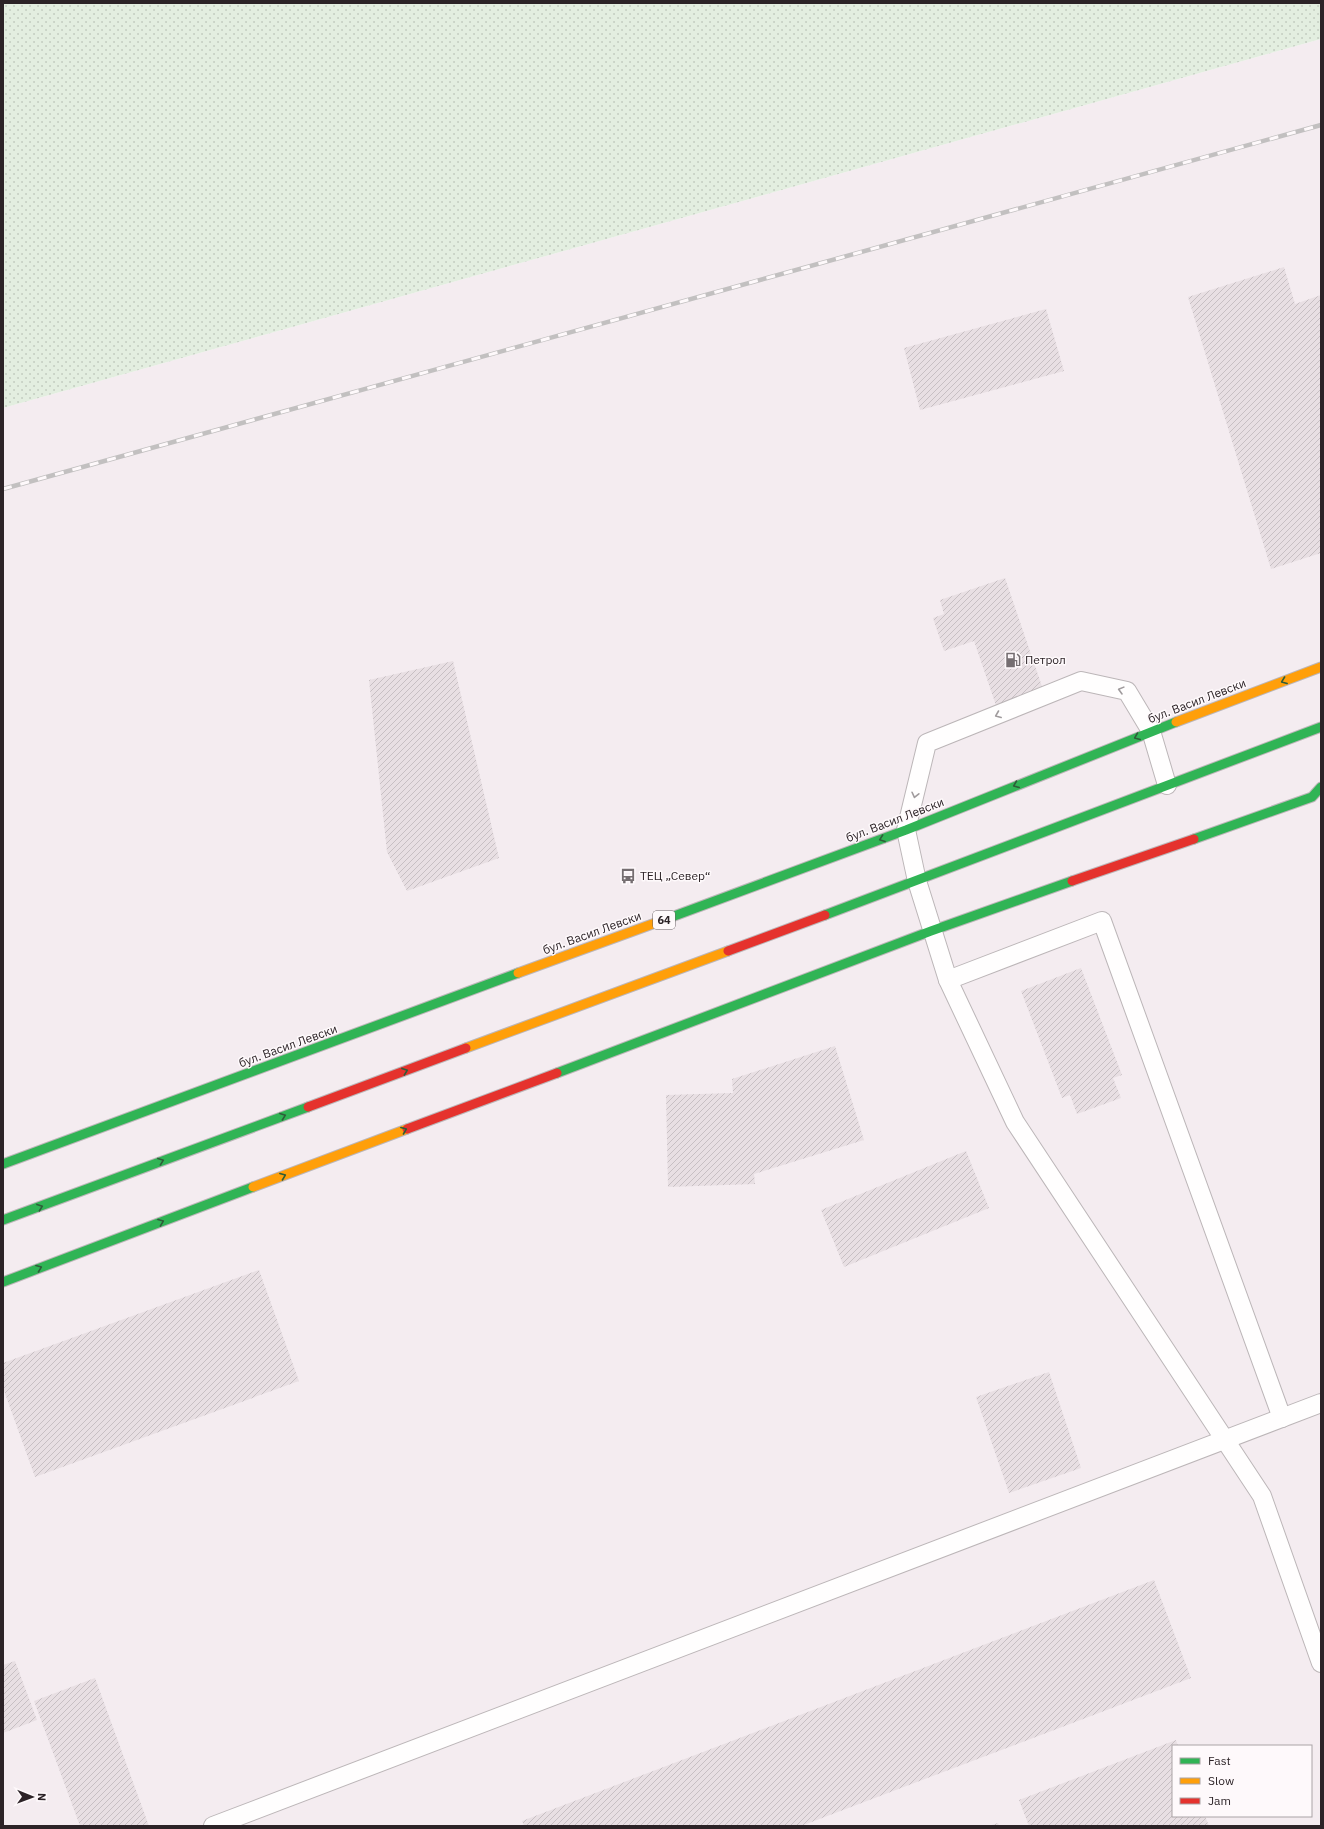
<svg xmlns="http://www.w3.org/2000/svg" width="1324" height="1829" font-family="'IBM Plex Sans',sans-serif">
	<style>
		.built { fill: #f4ecf0; fill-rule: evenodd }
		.grass { fill: url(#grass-dots) }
		.building { fill: url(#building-hatch) }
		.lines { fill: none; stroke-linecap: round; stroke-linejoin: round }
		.lane-casing { stroke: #bcb6b8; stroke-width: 20 }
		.fast-casing { stroke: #bcb6b8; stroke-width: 11 }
		.slow-casing { stroke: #bcb6b8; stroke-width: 11 }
		.jam-casing { stroke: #bcb6b8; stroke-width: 11 }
		.lane { stroke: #fffefe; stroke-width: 18 }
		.fast { stroke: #30b455; stroke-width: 9 }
		.slow { stroke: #ff9f0a; stroke-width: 9 }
		.jam { stroke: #e5322d; stroke-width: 9 }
		.rail-casing { stroke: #c2c0c0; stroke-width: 4.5 }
		.rail { stroke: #fef9fb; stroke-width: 3; stroke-dasharray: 9; stroke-linecap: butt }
		.oneway { stroke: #2e5d39 }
		.oneway2 { stroke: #a09b9d }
		.labels { text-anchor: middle; stroke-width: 3; stroke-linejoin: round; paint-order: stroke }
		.shield { fill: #fef9fb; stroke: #6b6367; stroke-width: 1 }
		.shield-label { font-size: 11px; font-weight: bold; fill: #2c2327 }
		.poi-label { font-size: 12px; fill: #2c2327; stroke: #fef9fb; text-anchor: start }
		.street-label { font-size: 12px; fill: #2c2327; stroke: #fef9fb }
	</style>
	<defs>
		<pattern id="grass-dots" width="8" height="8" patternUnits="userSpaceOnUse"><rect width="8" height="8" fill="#e3eee0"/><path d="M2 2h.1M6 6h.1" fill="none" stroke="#c3ccc0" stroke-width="1.8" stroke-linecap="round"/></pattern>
		<pattern id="building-hatch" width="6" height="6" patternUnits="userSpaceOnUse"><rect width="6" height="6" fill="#e8dfe3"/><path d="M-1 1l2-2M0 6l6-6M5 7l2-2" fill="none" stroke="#c7bfc3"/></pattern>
	</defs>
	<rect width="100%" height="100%" fill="#fdfafb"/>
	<path class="built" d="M 1321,39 L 1321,1826 L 3,1826 L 3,408 ZM 1173,1746 L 1311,1746 L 1311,1816 L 1173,1816 Z"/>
	<path class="grass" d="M 3,3 L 1321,3 L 1321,39 L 3,408 Z"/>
	<g class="building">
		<path d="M 1284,267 L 1295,304 L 1321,295 L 1321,553 L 1271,569 L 1188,297 Z"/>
		<path d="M 1046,309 L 1064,371 L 920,410 L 904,348 Z"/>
		<path d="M 1005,578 L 1048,704 L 1001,720 L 974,641 L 944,651 L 933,618 L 944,614 L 940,600 Z"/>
		<path d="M 453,661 L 499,858 L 407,891 L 387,852 L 369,680 Z"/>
		<path d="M 1081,968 L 1122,1075 L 1113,1078 L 1121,1098 L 1077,1114 L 1070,1095 L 1062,1098 L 1021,991 Z"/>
		<path d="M 835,1046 L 864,1140 L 754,1174 L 755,1184 L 668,1187 L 666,1095 L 733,1093 L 732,1079 Z"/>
		<path d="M 966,1151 L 989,1208 L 844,1267 L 821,1210 Z"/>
		<path d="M 259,1270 L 299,1381 L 35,1477 L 3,1388 L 3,1363 Z"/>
		<path d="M 1049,1372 L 1081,1468 L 1009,1493 L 976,1397 Z"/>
		<path d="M 1154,1580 L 1191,1678 L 801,1826 L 524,1826 L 522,1821 Z"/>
		<path d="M 15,1661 L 37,1720 L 3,1733 L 3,1665 Z"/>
		<path d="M 95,1678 L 149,1826 L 80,1826 L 34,1701 Z"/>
		<path d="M 1176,1740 L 1178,1746 L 1173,1746 L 1173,1816 L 1205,1816 L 1209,1826 L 1029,1826 L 1019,1800 Z"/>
		<path d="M 998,1823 L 999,1826 L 988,1826 Z"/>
	</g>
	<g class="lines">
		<defs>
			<g id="lane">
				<path d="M 1167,785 L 1151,731 L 1127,691 L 1081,681 L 927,743 L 906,830 L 917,881 L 948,980 L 1015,1122 L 1262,1496 L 1321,1663"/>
				<path d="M 948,980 L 1102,921 L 1282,1418"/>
				<path d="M 213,1826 L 1321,1403"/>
			</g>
			<g id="fast">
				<path d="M 1194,839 L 1312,797 L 1321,787"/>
				<path d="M 825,915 L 1321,727"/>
				<path d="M 658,922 L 906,830 L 1176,722"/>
				<path d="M 557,1073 L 931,931 L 1072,881"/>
				<path d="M 3,1164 L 518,973"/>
				<path d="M 3,1220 L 308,1107"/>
				<path d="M 3,1282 L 253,1187"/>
			</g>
			<g id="slow">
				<path d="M 1176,722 L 1321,667"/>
				<path d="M 518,973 L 658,922"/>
				<path d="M 466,1048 L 728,951"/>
				<path d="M 253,1187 L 407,1129"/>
			</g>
			<g id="jam">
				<path d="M 1072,881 L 1194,839"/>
				<path d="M 728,951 L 825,915"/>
				<path d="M 308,1107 L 466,1048"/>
				<path d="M 407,1129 L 557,1073"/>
			</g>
		</defs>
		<use href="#lane" class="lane-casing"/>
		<use href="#fast" class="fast-casing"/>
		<use href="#slow" class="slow-casing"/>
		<use href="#jam" class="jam-casing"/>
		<use href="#lane" class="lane"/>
		<use href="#fast" class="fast"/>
		<use href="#slow" class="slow"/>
		<use href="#jam" class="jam"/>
		<defs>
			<path id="rail" d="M 3,489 L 1321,125"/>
		</defs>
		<use href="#rail" class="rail-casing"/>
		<use href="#rail" class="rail"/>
	</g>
	<defs><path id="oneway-chevron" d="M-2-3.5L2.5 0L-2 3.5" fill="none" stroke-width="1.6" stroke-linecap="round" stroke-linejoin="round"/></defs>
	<g class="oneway">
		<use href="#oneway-chevron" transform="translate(1284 681) rotate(159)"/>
		<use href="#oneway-chevron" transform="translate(1137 737) rotate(158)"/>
		<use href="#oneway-chevron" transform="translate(1016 785) rotate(158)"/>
		<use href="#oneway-chevron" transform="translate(882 839) rotate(160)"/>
		<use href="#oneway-chevron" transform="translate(405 1071) rotate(-20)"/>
		<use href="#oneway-chevron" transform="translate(283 1116) rotate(-20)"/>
		<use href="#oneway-chevron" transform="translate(404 1130) rotate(-21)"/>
		<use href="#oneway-chevron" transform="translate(161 1161) rotate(-20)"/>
		<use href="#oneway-chevron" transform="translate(283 1176) rotate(-21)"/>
		<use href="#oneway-chevron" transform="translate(40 1207) rotate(-20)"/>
		<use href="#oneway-chevron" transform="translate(161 1222) rotate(-21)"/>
		<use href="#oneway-chevron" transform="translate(39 1268) rotate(-21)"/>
	</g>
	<g class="oneway2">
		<use href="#oneway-chevron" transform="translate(1121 690) rotate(-165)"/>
		<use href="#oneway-chevron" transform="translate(998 715) rotate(158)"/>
		<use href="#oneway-chevron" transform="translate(915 795) rotate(103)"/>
	</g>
	<defs>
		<symbol id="fuel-bare" viewBox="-9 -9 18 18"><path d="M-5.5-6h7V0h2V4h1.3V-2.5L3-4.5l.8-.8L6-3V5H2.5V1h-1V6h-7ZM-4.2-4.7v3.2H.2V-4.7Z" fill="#756e71" stroke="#fef9fb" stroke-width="2.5" paint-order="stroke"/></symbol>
		<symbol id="bus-bare" viewBox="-9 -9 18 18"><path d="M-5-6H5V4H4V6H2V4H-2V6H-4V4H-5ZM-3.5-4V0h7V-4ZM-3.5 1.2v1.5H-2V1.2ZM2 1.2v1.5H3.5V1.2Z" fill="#756e71" stroke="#fef9fb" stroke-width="2.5" paint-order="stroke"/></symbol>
	</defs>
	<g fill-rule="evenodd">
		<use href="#fuel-bare" x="1002" y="649" width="22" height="22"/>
		<use href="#bus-bare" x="617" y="865" width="22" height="22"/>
	</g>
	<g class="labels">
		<rect class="shield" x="653" y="911" width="22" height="18" rx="3"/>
		<g class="shield-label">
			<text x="664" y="924">64</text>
		</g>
		<g class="poi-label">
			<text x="1025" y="664">Петрол</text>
			<text x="640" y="880">ТЕЦ „Север“</text>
		</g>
		<g class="street-label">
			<text transform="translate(1197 701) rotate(-21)" y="4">бул. Васил Левски</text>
			<text transform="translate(895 820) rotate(-21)" y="4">бул. Васил Левски</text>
			<text transform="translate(592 933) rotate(-20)" y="4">бул. Васил Левски</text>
			<text transform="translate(288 1046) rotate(-20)" y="4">бул. Васил Левски</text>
		</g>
	</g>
	<rect width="1324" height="1829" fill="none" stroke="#2c2327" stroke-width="8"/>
	<rect x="1172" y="1745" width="140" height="72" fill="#fef9fb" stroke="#aaa3a6"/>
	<rect x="1180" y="1758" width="20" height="6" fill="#30b455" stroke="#aaa3a6"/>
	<text x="1208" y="1765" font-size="12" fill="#2c2327">Fast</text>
	<rect x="1180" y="1778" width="20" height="6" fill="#ff9f0a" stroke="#aaa3a6"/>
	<text x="1208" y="1785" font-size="12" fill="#2c2327">Slow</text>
	<rect x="1180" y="1798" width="20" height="6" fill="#e5322d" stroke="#aaa3a6"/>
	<text x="1208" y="1805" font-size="12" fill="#2c2327">Jam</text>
	<g transform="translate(32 1797) rotate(91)" stroke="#fef9fb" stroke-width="3" paint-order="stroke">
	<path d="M0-3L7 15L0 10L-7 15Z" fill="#2c2327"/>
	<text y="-6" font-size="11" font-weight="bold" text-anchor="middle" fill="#2c2327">N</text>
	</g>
</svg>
